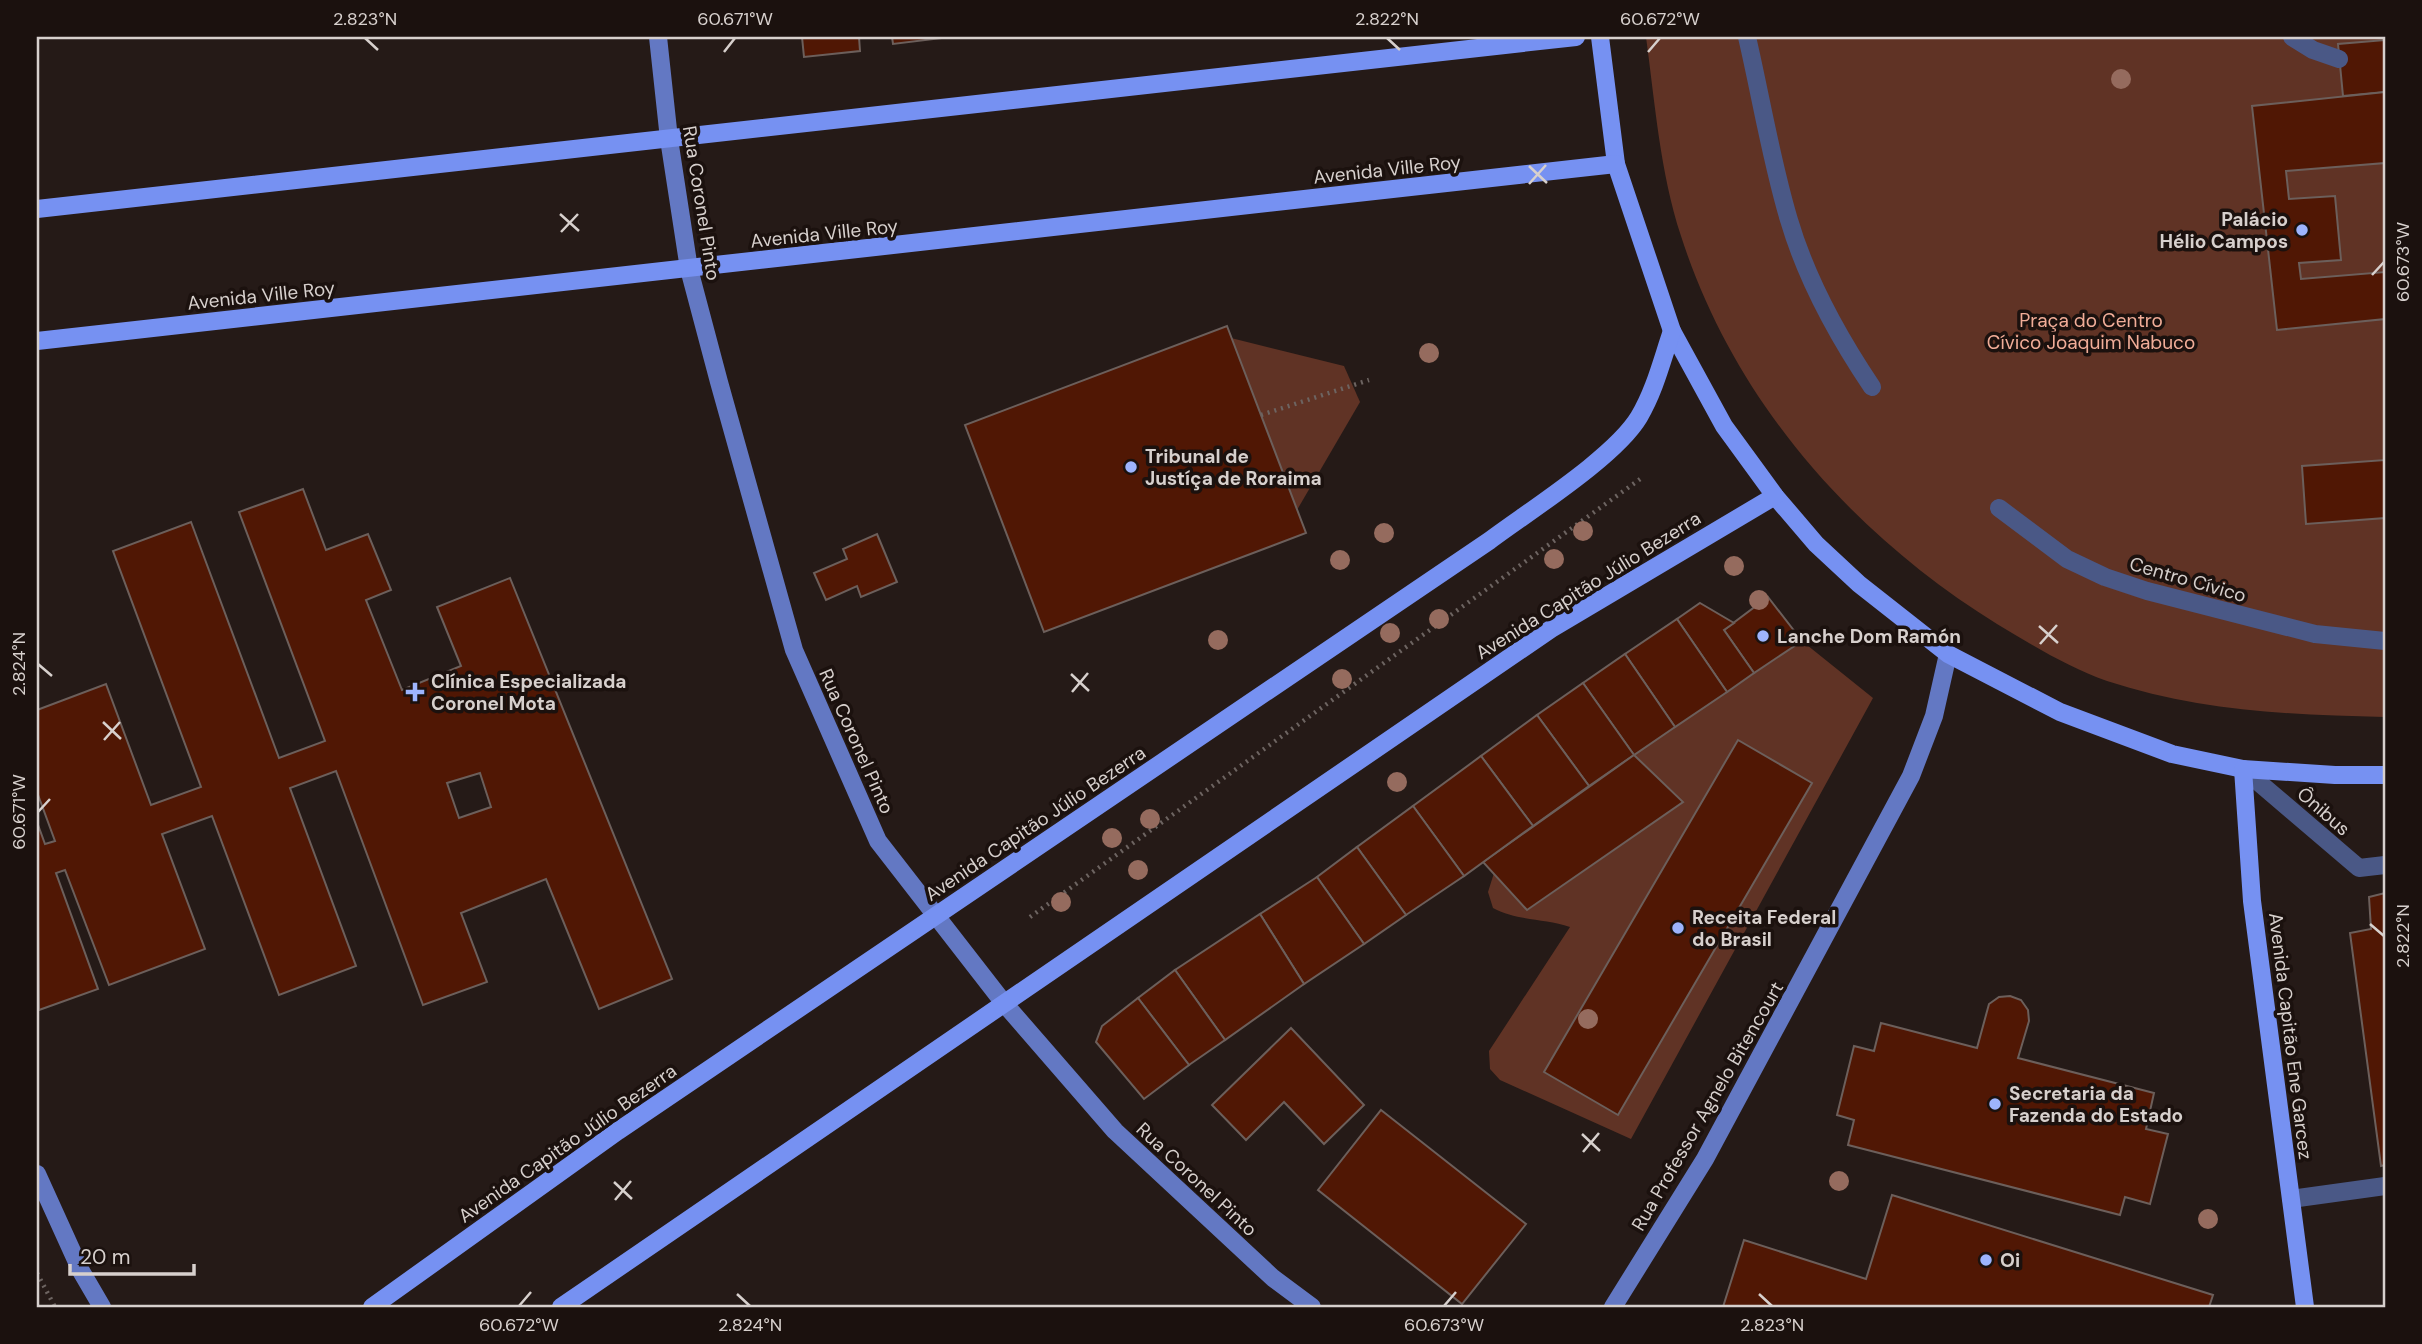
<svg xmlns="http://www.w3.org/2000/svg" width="2422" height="1344" font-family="'DM Sans',sans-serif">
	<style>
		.green { fill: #603325 }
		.building { fill: #501704; stroke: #6c5f5b; stroke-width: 2; fill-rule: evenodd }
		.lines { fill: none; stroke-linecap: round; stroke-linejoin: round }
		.path { stroke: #6d6461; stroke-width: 4.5; stroke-dasharray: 2 5; stroke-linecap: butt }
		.lane { stroke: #4a5886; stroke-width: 18 }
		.secondary { stroke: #6378c3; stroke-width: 18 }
		.primary { stroke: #7691f2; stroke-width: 18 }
		.tree { fill: #956b5e }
		.ticks { fill: none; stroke: #d7d0cd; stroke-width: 2.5 }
		.poi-dot { fill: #9db4fd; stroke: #1b110e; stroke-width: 2.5 }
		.labels { text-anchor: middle; stroke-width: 7; stroke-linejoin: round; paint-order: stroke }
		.street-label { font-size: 19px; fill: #d7d0cd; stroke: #1b110e }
		.poi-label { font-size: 19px; font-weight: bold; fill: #d7d0cd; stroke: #1b110e; text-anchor: start }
		.park-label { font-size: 19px; fill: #f1ad98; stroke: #1b110e }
		.neatline { fill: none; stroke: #d7d0cd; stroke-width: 2.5 }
		.ticks-label { font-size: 18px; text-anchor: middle; fill: #d7d0cd }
	</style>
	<rect width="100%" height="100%" fill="#251a17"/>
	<g class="green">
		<path d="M 1646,37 L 2385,37 L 2385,717 C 2291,715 2198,711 2107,681 C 2069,668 2032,645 1997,624 C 1852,534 1734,401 1681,236 C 1660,172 1655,103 1646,37 Z"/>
		<path d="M 1231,338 L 1344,366 L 1360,402 L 1297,510 Z"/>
		<path d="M 1802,641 L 1873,698 L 1631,1139 L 1500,1080 L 1490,1069 L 1489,1051 L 1570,927 C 1544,918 1517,921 1493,908 L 1488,892 L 1494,873 L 1528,910 L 1683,802 L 1634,755 Z"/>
	</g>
	<g class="building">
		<path d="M 802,37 L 859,37 L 860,51 L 804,57 Z"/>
		<path d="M 892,37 L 950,37 L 893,44 Z"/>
		<path d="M 2385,40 L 2385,92 L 2343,96 L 2338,44 Z"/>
		<path d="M 2385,92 L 2385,163 L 2286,171 L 2289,199 L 2335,196 L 2341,260 L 2299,263 L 2301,279 L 2385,272 L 2385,319 L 2277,330 L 2252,106 Z"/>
		<path d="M 1227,326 L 1306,533 L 1044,632 L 965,425 Z"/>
		<path d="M 2385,460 L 2385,518 L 2306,524 L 2302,466 Z"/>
		<path d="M 303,489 L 326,550 L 368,534 L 391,590 L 366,600 L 402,690 L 461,666 L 437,607 L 510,578 L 672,979 L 599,1009 L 546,879 L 461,913 L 487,982 L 423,1005 L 336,771 L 290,788 L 356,966 L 279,995 L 212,816 L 162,834 L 205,949 L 109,985 L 65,870 L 56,873 L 98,989 L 39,1010 L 37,822 L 45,844 L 55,841 L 37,792 L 37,710 L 106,684 L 151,805 L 201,787 L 113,551 L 191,522 L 279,758 L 325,741 L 239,512 ZM 480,773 L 491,807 L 459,818 L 447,783 Z"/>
		<path d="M 877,534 L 897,582 L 861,597 L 857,586 L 826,600 L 814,573 L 847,559 L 843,549 Z"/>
		<path d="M 1768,597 L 1802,641 L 1754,673 L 1724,630 Z"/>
		<path d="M 1700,603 L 1734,623 L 1724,630 L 1754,673 L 1727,692 L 1677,619 Z"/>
		<path d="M 1677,619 L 1727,692 L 1675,727 L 1625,654 Z"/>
		<path d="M 1625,654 L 1675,727 L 1634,755 L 1583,683 Z"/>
		<path d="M 1583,683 L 1634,755 L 1589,786 L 1537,715 Z"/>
		<path d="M 1537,715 L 1589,786 L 1533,826 L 1481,756 Z"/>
		<path d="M 1738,740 L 1812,783 L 1618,1115 L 1544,1072 Z"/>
		<path d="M 1634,755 L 1683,802 L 1527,910 L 1483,862 Z"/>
		<path d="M 1481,756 L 1533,826 L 1464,876 L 1413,806 Z"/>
		<path d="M 1413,806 L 1464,876 L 1406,915 L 1357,847 Z"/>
		<path d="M 1357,847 L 1406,915 L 1364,944 L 1317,877 Z"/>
		<path d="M 1317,877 L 1364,944 L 1304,984 L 1260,914 Z"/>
		<path d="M 2385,893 L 2385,1165 L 2381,1166 L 2350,933 L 2371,929 L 2369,897 Z"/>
		<path d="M 1260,914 L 1304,984 L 1225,1040 L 1175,970 Z"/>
		<path d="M 1175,970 L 1225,1040 L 1189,1065 L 1138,998 Z"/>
		<path d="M 2010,996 L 2021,1000 L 2028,1010 L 2029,1021 L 2018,1058 L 2154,1093 L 2146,1129 L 2168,1134 L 2150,1204 L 2125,1197 L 2120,1215 L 1848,1145 L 1854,1120 L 1837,1115 L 1854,1046 L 1874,1051 L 1881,1023 L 1977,1048 L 1989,1004 L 1999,997 Z"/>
		<path d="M 1138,998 L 1189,1065 L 1144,1099 L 1096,1042 L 1102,1026 Z"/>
		<path d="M 1291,1028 L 1364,1105 L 1324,1144 L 1284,1102 L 1246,1140 L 1212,1105 Z"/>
		<path d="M 1381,1110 L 1526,1224 L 1462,1304 L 1318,1190 Z"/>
		<path d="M 1892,1195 L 2213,1295 L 2209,1307 L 1723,1307 L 1744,1240 L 1866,1279 Z"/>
	</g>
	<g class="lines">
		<g class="path">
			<path d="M 1261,415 L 1369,380"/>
			<path d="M 1030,917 L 1643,477"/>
			<path d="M 37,1273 L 55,1307"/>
		</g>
		<g class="lane">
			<path d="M 1747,37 C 1761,97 1771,160 1789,220 C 1807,281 1837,335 1872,387"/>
			<path d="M 2292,37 L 2313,50 L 2339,59"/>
			<path d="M 1999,508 L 2067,559 L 2105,577 L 2147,591 L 2315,634 L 2385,641"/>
			<path d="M 2243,769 L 2359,868 L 2385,865"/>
			<path d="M 2291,1199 L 2385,1186"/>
		</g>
		<g class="secondary">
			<path d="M 658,37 L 669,139 L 689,269 L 719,382 L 794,650 L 878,841 L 1003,1002 L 1115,1131 L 1273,1278 L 1312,1307"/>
			<path d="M 37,1174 L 81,1271 L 102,1307"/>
			<path d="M 1613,1307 L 1705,1159 L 1911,776 L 1934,716 L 1948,654"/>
		</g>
		<g class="primary">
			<path d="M 1600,37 L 1616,164 L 1672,331 L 1724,426 L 1775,496 L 1816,544 L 1859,584 L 1948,654 L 2060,712 L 2172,754 L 2243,769 L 2335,775 L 2385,775"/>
			<path d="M 37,209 L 1576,37"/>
			<path d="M 37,341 L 1616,164"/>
			<path d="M 2243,769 L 2252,901 L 2305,1307"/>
			<path d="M 372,1307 L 618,1131 L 1489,541 C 1529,511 1615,457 1639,417 C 1655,390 1662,360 1672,331"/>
			<path d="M 561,1307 L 1551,629 L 1775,496"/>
		</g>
	</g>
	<g class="tree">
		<circle cx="2121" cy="79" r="10"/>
		<circle cx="1429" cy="353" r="10"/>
		<circle cx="1583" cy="531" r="10"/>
		<circle cx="1384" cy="533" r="10"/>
		<circle cx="1554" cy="559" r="10"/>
		<circle cx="1340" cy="560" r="10"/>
		<circle cx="1734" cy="566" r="10"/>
		<circle cx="1759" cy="600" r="10"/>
		<circle cx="1439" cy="619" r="10"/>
		<circle cx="1390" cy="633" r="10"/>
		<circle cx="1218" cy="640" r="10"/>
		<circle cx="1342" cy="679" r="10"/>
		<circle cx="1397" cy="782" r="10"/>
		<circle cx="1150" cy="819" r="10"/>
		<circle cx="1112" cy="838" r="10"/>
		<circle cx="1138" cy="870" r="10"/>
		<circle cx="1061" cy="902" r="10"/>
		<circle cx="1588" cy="1019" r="10"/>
		<circle cx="1839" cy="1181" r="10"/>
		<circle cx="2208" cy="1219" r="10"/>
	</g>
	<path class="ticks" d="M 365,38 L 378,50M 1387,38 L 1400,50M 724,52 L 735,38M 1648,52 L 1660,38M 1529,166 L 1547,183M 1529,184 L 1546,165M 560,214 L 579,231M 561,232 L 578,214M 2372,275 L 2384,262M 2039,626 L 2058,643M 2040,644 L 2057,625M 38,664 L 52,676M 1071,674 L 1089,691M 1072,692 L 1088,673M 103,722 L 121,739M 104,740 L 120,722M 38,812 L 50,799M 2370,924 L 2384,936M 1582,1134 L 1600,1151M 1583,1152 L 1599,1133M 614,1182 L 632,1199M 615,1200 L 631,1181M 737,1294 L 750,1306M 1759,1294 L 1772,1306M 519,1306 L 531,1292M 1444,1306 L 1456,1292"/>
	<g class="poi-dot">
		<circle cx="2302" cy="230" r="7"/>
		<circle cx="1131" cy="467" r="7"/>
		<circle cx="1763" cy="636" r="7"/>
		<path d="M411.5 681.5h7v7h7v7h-7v7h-7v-7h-7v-7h7z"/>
		<circle cx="1678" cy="928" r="7"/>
		<circle cx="1995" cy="1104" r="7"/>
		<circle cx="1986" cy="1260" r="7"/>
	</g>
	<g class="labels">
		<g class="street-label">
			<text transform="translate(1387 169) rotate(-6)" y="7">Avenida Ville Roy</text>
			<text transform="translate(702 203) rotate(81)" y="7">Rua Coronel Pinto</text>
			<text transform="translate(824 233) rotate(-6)" y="7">Avenida Ville Roy</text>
			<text transform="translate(261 295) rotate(-6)" y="7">Avenida Ville Roy</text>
			<text transform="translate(2188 579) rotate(16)" y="7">Centro Cívico</text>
			<text transform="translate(1588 585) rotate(-32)" y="7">Avenida Capitão Júlio Bezerra</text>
			<text transform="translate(857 741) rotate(66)" y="7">Rua Coronel Pinto</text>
			<text transform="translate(2324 811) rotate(41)" y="7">Ônibus</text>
			<text transform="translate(1035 823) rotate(-34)" y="7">Avenida Capitão Júlio Bezerra</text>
			<text transform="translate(2291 1036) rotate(83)" y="7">Avenida Capitão Ene Garcez</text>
			<text transform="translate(1707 1106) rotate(-60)" y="7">Rua Professor Agnelo Bitencourt</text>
			<text transform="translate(567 1143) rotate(-35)" y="7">Avenida Capitão Júlio Bezerra</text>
			<text transform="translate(1197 1179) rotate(43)" y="7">Rua Coronel Pinto</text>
		</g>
		<g class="poi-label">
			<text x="2288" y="226" text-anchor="end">Palácio<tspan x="2288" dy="22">Hélio Campos</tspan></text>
			<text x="1145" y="463">Tribunal de<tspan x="1145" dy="22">Justíça de Roraima</tspan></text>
			<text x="1777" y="643">Lanche Dom Ramón</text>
			<text x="431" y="688">Clínica Especializada<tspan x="431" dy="22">Coronel Mota</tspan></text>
			<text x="1692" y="924">Receita Federal<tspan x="1692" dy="22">do Brasil</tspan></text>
			<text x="2009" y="1100">Secretaria da<tspan x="2009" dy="22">Fazenda do Estado</tspan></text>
			<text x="2000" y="1267">Oi</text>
		</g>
		<g class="park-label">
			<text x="2091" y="327">Praça do Centro<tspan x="2091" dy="22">Cívico Joaquim Nabuco</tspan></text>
		</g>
	</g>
	<rect width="2422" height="1344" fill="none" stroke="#1b110e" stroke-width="77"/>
	<path d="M70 1264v10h124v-10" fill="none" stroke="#d7d0cd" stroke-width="3.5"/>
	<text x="80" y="1264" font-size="21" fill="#d7d0cd" stroke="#1b110e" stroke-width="5" paint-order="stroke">20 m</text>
	<rect x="38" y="38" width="2346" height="1268" class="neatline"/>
	<g class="ticks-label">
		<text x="365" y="25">2.823°N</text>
		<text x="735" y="25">60.671°W</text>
		<text x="1387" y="25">2.822°N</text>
		<text x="1660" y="25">60.672°W</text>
		<text transform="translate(2403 262) rotate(-90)" y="6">60.673°W</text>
		<text transform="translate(19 664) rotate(-90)" y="6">2.824°N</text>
		<text transform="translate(19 812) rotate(-90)" y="6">60.671°W</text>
		<text transform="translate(2403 936) rotate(-90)" y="6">2.822°N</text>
		<text x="519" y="1331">60.672°W</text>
		<text x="750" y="1331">2.824°N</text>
		<text x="1444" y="1331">60.673°W</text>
		<text x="1772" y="1331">2.823°N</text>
	</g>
</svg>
